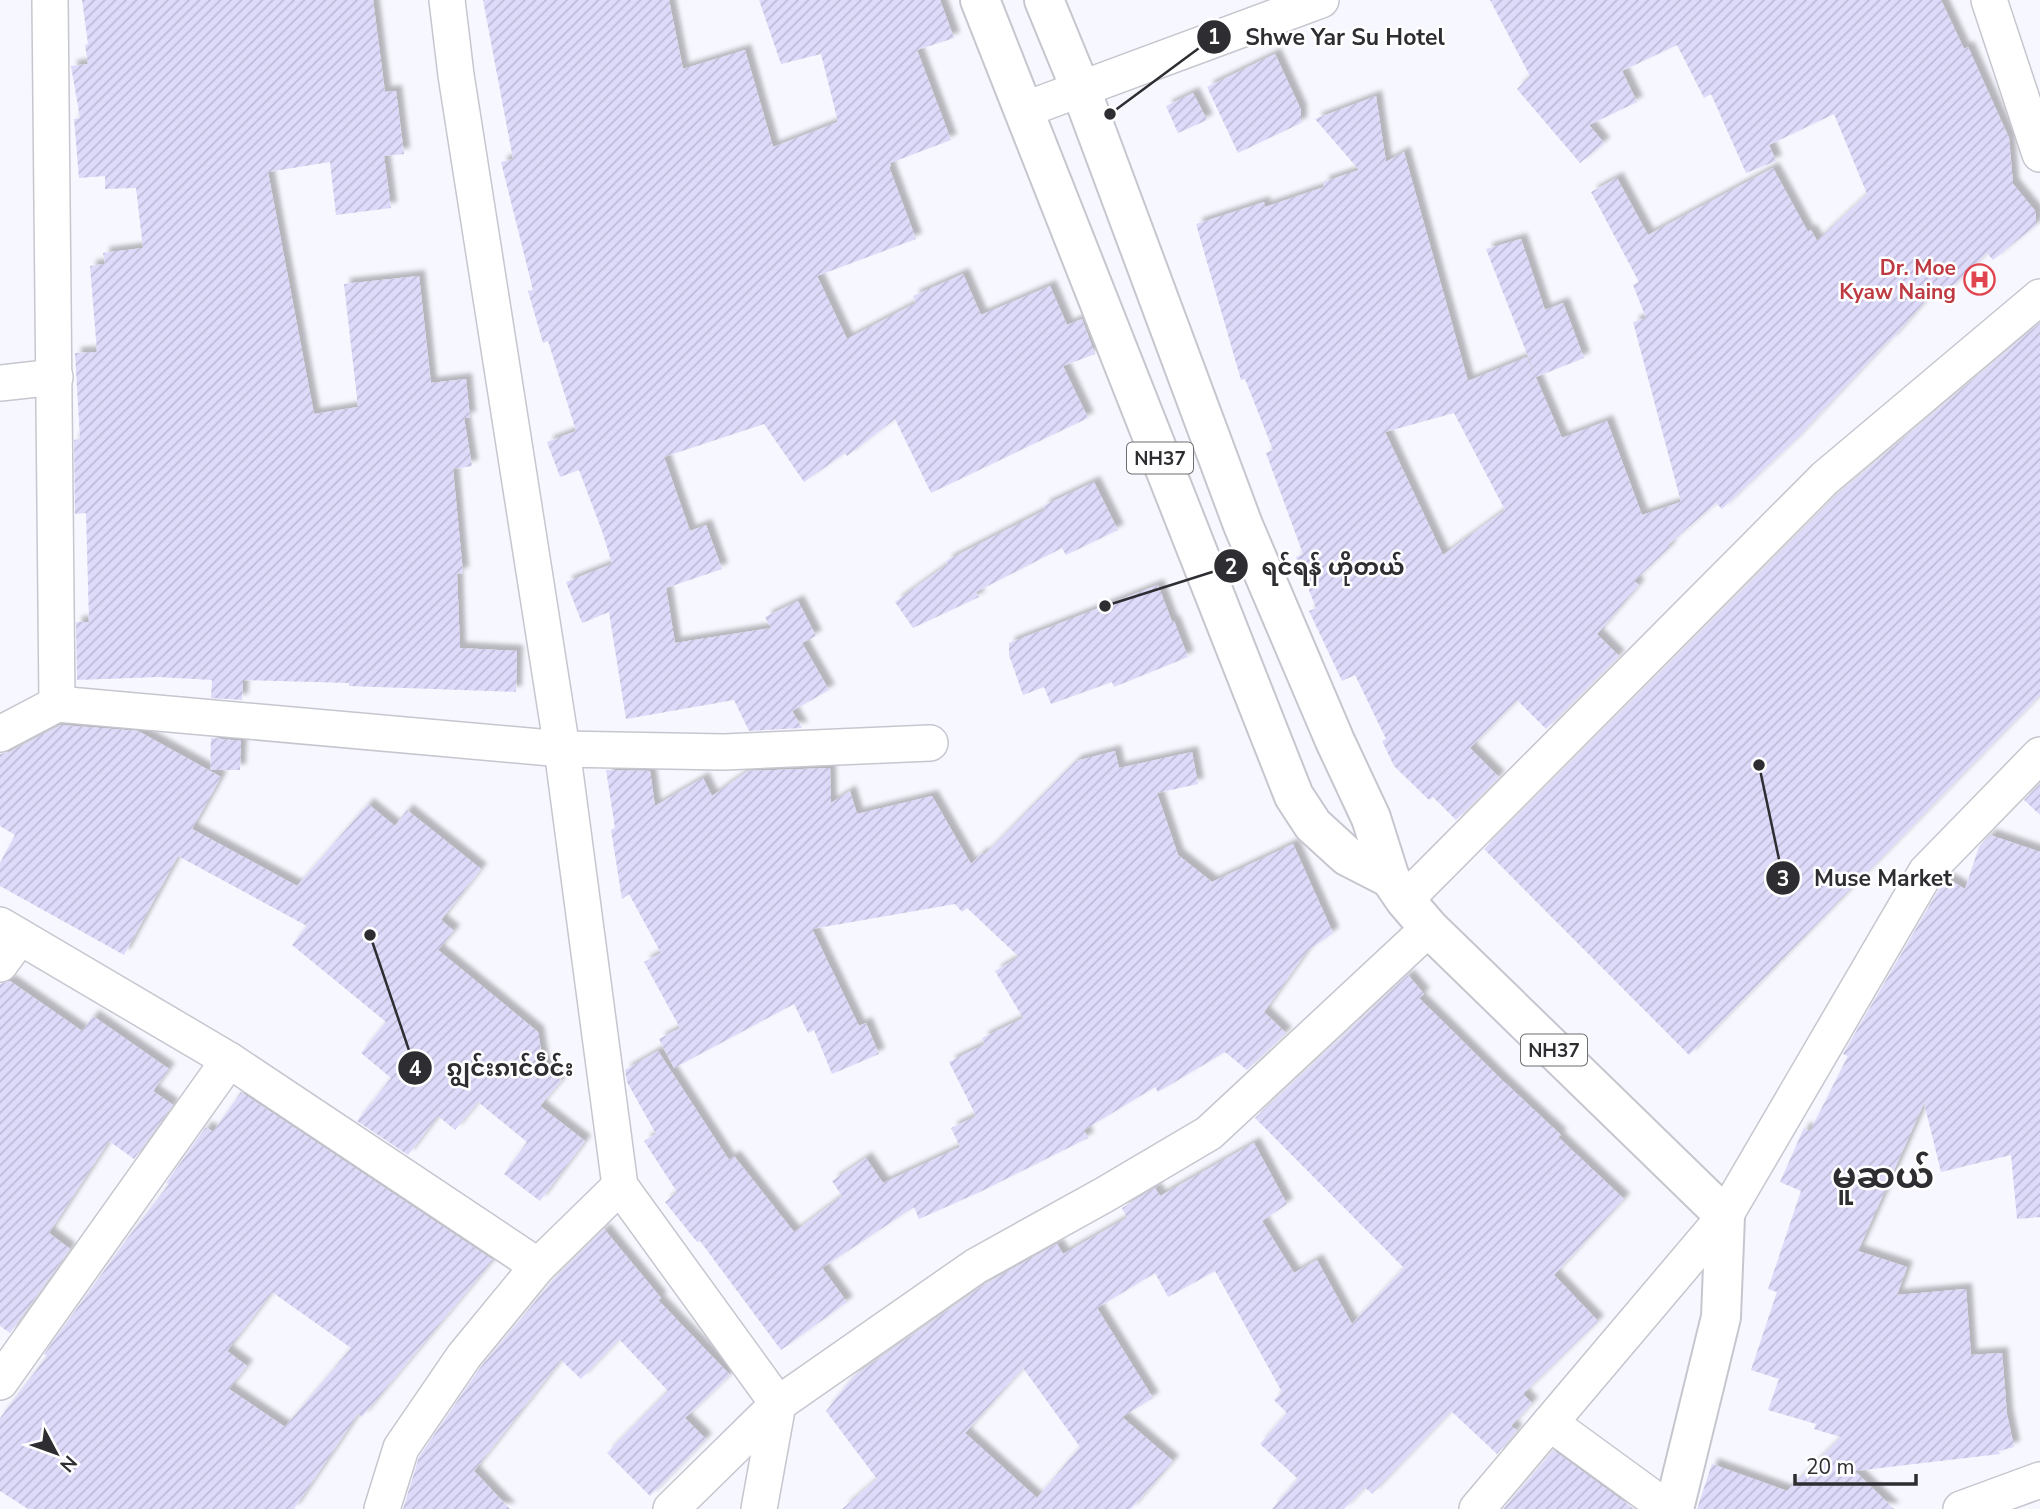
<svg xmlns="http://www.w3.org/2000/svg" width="2040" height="1509" font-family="'Nunito Sans','Noto Sans Myanmar',sans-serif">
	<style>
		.building { fill: url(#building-hatch); fill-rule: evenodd; filter: url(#shadow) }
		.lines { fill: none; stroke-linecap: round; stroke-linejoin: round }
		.minor-casing { stroke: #c6c6cf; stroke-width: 38 }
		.trunk-casing { stroke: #c6c6cf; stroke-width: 42 }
		.minor { stroke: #fff; stroke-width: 35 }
		.trunk { stroke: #fff; stroke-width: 38 }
		.labels { text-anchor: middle; stroke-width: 5; stroke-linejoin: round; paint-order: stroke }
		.shield { fill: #fff; stroke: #6d6c6f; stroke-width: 2 }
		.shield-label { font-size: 19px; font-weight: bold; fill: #2e2d31 }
		.health-label { font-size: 21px; font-weight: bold; fill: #be3a42; stroke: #fff; text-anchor: end }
		.town-label { font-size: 35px; font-weight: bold; fill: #2e2d31; stroke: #fff }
		.leader { fill: none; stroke: #2e2d31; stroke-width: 2.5 }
		.callout-dot { fill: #2e2d31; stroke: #fff; stroke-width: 2.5 }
		.mark-label { font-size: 21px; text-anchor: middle; font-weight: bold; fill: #fff }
		.callout-label { font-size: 23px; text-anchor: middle; font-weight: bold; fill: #2e2d31; stroke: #fff; stroke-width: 5; stroke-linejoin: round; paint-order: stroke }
	</style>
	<defs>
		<pattern id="building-hatch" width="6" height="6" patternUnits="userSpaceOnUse" patternTransform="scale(1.75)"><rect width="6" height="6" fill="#dddafa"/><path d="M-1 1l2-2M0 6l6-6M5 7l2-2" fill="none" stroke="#bebbd7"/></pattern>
		<filter id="shadow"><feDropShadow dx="6" dy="-6" stdDeviation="2" flood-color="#0004"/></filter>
	</defs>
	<rect width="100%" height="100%" fill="#f7f7ff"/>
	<g class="building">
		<path d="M 82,0 L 373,0 L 385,92 L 396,91 L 404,154 L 384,156 L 391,208 L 336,215 L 330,162 L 268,172 L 314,414 L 358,407 L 344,284 L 419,276 L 431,383 L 466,379 L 470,418 L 464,418 L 472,466 L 453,469 L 463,573 L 457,574 L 460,648 L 517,651 L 516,692 L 349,686 L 349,683 L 243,680 L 242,700 L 211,698 L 212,680 L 159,677 L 77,680 L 76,622 L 89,622 L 86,513 L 75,514 L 74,440 L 80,439 L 75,353 L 97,352 L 90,266 L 105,264 L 103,253 L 143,248 L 136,188 L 105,189 L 105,176 L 79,178 L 74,119 L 80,118 L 71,66 L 88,64 L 85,45 L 88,44 Z"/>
		<path d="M 483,0 L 669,0 L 683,69 L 745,50 L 773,147 L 838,122 L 821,54 L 781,64 L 759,0 L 940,0 L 954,38 L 917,50 L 951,140 L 890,163 L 891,166 L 889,167 L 916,239 L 817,276 L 847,339 L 916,303 L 913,296 L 963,274 L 981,315 L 1050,286 L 1067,325 L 1082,319 L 1095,354 L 1063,366 L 1088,418 L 931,493 L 895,419 L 847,456 L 845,453 L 804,482 L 764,424 L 664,457 L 690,531 L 706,525 L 722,569 L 666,588 L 675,643 L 771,628 L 765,617 L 798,601 L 816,636 L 802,643 L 829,690 L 792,711 L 802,728 L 749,731 L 734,700 L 626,719 L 609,612 L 582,623 L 566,582 L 612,564 L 602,531 L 579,470 L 560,477 L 547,442 L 576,431 L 548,341 L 543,343 L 528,291 L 533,290 L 501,162 L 513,159 Z"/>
		<path d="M 1490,0 L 1941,0 L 1964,49 L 1968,47 L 2009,138 L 2013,184 L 2036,212 L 2036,225 L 1993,260 L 1987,253 L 1940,298 L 1934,291 L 1890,341 L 1889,340 L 1797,438 L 1722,509 L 1716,503 L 1668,545 L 1670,547 L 1634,581 L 1639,585 L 1597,634 L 1619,656 L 1546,729 L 1517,700 L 1470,748 L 1499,777 L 1456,820 L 1433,797 L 1429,800 L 1394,766 L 1382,741 L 1386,739 L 1355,675 L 1342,681 L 1309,611 L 1316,608 L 1296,557 L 1303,554 L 1266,453 L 1273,450 L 1245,379 L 1241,380 L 1196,224 L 1264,202 L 1265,207 L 1324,187 L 1323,182 L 1359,170 L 1315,119 L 1376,96 L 1386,162 L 1404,152 L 1468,381 L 1527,357 L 1562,438 L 1607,421 L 1642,515 L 1681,502 L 1633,322 L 1646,318 L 1633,285 L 1639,282 L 1591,192 L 1617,178 L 1648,235 L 1773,168 L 1808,232 L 1811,230 L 1817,241 L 1867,194 L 1834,114 L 1769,145 L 1776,161 L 1746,173 L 1711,94 L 1704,98 L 1677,45 L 1622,71 L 1637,102 L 1589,125 L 1604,143 L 1580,163 L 1517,89 L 1530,76 ZM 1454,413 L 1505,510 L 1443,555 L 1385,432 Z"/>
		<path d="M 1275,54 L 1301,110 L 1301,123 L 1238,153 L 1207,87 Z"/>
		<path d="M 1193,93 L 1207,120 L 1178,133 L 1166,106 Z"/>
		<path d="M 1521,239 L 1545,310 L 1563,303 L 1584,358 L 1536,377 L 1486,249 Z"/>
		<path d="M 2040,323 L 2040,695 L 1689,1055 L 1484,849 L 1839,493 Z"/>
		<path d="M 1094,482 L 1118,530 L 1066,555 L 1062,548 L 976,592 L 979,597 L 913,628 L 895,602 L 948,564 L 946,561 L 1045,510 L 1043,506 Z"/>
		<path d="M 1158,585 L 1172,622 L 1174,621 L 1188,657 L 1114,687 L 1112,682 L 1051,704 L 1044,687 L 1023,695 L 1009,655 L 1009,643 Z"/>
		<path d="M 61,725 L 138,731 L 221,777 L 192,829 L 297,886 L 368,804 L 395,826 L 407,810 L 481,869 L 441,920 L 454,931 L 438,950 L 538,1032 L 543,1061 L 562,1080 L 540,1106 L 585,1141 L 540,1201 L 504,1174 L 527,1142 L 478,1102 L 455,1130 L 438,1116 L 408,1155 L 357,1121 L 391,1078 L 361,1053 L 386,1022 L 292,945 L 307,926 L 178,856 L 124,955 L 0,886 L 0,863 L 15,835 L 0,826 L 0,754 L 9,752 Z"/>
		<path d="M 211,738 L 241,741 L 240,770 L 210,770 Z"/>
		<path d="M 1115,751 L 1119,768 L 1192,752 L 1198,784 L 1157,793 L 1178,855 L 1212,882 L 1293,844 L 1333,933 L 1307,951 L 1264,1012 L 1286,1033 L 1247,1070 L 1225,1052 L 1158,1092 L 1155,1087 L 1084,1130 L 1088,1138 L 982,1191 L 919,1219 L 914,1207 L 822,1268 L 847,1302 L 781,1350 L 700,1241 L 697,1242 L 665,1202 L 677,1192 L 644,1141 L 656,1134 L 627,1082 L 625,1070 L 658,1051 L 729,1160 L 734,1156 L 794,1232 L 842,1196 L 832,1181 L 866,1158 L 883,1183 L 960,1147 L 951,1128 L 976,1116 L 949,1062 L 985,1044 L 982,1038 L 1023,1018 L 995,971 L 1019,957 L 967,908 L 962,912 L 955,904 L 812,929 L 859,1026 L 866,1023 L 879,1054 L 832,1074 L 814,1030 L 808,1033 L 794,1004 L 674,1068 L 659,1039 L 680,1028 L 644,962 L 661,953 L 629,894 L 622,899 L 611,830 L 615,828 L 606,770 L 650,771 L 655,806 L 703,778 L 712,796 L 748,771 L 830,768 L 831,803 L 850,791 L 857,814 L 932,796 L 971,864 L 982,853 L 984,855 L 1076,761 Z"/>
		<path d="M 2040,784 L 2040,815 L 2024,800 Z"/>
		<path d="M 1990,835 L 2040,852 L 2040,1217 L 2017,1219 L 2011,1155 L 1941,1172 L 1924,1103 L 1858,1251 L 1907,1267 L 1897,1295 L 1966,1289 L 1971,1355 L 2002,1353 L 2007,1414 L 2014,1447 L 1998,1451 L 2000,1454 L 1855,1471 L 1894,1509 L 1697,1509 L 1712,1464 L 1787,1491 L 1841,1437 L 1814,1429 L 1816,1424 L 1768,1410 L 1779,1379 L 1751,1370 L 1777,1292 L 1768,1289 L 1801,1191 L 1780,1182 L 1804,1128 L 1810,1131 L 1848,1056 L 1843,1054 L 1942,884 L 1948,879 L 1965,889 L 1979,847 Z"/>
		<path d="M 1408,975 L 1424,994 L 1419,998 L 1503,1081 L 1561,1135 L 1558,1137 L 1624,1199 L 1554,1275 L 1598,1321 L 1523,1394 L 1532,1403 L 1511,1426 L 1517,1430 L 1497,1454 L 1451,1411 L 1372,1494 L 1365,1487 L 1344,1509 L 1272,1509 L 1298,1479 L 1260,1444 L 1287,1413 L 1274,1400 L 1282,1392 L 1215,1271 L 1168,1297 L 1155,1273 L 1097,1308 L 1153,1398 L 1122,1417 L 1173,1461 L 1131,1509 L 842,1509 L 877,1479 L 826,1411 L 854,1376 L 987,1283 L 1057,1244 L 1063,1254 L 1127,1218 L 1122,1208 L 1155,1188 L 1160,1196 L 1254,1143 L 1287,1204 L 1262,1221 L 1294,1273 L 1317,1260 L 1352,1324 L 1404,1268 L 1255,1118 ZM 1023,1368 L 1080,1447 L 1037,1498 L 965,1433 Z"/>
		<path d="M 10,981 L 82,1031 L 93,1016 L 169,1069 L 153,1091 L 173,1105 L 134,1159 L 109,1141 L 49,1233 L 70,1249 L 10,1333 L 0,1326 L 0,984 Z"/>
		<path d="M 241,1092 L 493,1260 L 362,1417 L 358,1414 L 294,1509 L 28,1509 L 0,1491 L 0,1418 L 47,1356 L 44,1354 L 127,1239 L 169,1184 L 166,1183 L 206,1127 L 213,1132 ZM 272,1292 L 351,1348 L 285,1427 L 229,1389 L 247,1366 L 227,1351 Z"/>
		<path d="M 604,1229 L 661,1298 L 658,1300 L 730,1375 L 685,1418 L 706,1439 L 650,1496 L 607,1453 L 668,1391 L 619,1339 L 581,1379 L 561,1360 L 474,1471 L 510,1509 L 403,1509 L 419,1457 L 480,1368 L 553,1280 Z"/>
		<path d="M 1553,1451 L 1556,1452 L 1634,1509 L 1503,1509 Z"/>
	</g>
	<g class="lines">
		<defs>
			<g id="minor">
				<path d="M 50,0 L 57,704"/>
				<path d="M 447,0 L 456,75 L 562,749 L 620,1186 L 778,1404 L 759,1509"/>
				<path d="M 1989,0 L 2040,154"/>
				<path d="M 1024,110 L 1321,0"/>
				<path d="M 0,383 L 55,377"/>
				<path d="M 0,734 L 57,704 L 562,749 L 724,752 L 930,743"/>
				<path d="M 1405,900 L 1825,478 L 2040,297"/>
				<path d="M 0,925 L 229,1060 L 538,1266"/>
				<path d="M 0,964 L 20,937"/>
				<path d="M 0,1382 L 229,1060"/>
				<path d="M 1550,1423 L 1668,1509"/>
				<path d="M 382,1509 L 401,1448 L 464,1356 L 538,1266 L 620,1186"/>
				<path d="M 671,1509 L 778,1404 L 976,1266 L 1104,1195 L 1209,1133 L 1429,928"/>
				<path d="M 1477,1509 L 1725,1216 L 1926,872 L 2040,755"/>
				<path d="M 1961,1509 L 2040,1480"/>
			</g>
			<g id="trunk">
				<path d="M 980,0 L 1294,796 L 1313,825 L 1347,856 L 1390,878"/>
				<path d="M 1044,0 L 1081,90 L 1243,525 L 1335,741 L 1371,818 L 1390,878 L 1405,900 L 1429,928 L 1725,1216 L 1721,1317 L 1674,1509"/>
			</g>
		</defs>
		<use href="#minor" class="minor-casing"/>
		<use href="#trunk" class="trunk-casing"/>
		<use href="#minor" class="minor"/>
		<use href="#trunk" class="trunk"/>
	</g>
	<defs>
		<symbol id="hospital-ring" viewBox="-11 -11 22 22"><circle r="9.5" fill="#fff" stroke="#e0444e" stroke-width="1.5"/><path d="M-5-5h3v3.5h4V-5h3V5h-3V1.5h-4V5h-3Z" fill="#e0444e"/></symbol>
	</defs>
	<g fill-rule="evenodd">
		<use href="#hospital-ring" x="1962" y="262" width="35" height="35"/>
	</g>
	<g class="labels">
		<g class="shield">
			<rect x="1127" y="442.5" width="66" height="31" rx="5"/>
			<rect x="1521" y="1034.5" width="66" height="31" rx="5"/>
		</g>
		<g class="shield-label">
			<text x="1160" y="465">NH37</text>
			<text x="1554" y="1057">NH37</text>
		</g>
		<g class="health-label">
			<text x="1956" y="275">Dr. Moe<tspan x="1956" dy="24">Kyaw Naing</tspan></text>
		</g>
		<g class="town-label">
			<text x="1883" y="1188">မူဆယ်</text>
		</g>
	</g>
	<path class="leader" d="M1110 114L1214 37M1105 606L1231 566M1759 765L1783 878M370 935L415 1068"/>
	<g class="callout-dot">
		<circle cx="1110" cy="114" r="7"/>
		<circle cx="1105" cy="606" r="7"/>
		<circle cx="1759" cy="765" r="7"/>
		<circle cx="370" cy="935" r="7"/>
		<circle cx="1214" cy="37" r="18"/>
		<circle cx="1231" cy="566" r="18"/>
		<circle cx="1783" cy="878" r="18"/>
		<circle cx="415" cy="1068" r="18"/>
	</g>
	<g class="mark-label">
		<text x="1214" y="44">1</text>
		<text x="1231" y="574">2</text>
		<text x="1783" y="886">3</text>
		<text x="415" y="1076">4</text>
	</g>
	<g class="callout-label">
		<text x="1345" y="45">Shwe Yar Su Hotel</text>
		<text x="1333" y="575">ရင်ရန် ဟိုတယ်</text>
		<text x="1883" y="886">Muse Market</text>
		<text x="510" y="1076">ၵျွင်းၵၢင်ဝဵင်း</text>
	</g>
	<g transform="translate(56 1453) rotate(131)" stroke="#ffffff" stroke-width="5" paint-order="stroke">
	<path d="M0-5L12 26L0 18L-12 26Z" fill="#2e2d31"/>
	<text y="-10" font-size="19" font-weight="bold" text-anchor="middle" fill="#2e2d31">N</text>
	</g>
	<path d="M1795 1474v10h121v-10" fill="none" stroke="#2e2d31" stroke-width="3.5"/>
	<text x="1806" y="1474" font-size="21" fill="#2e2d31" stroke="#ffffff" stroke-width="5" paint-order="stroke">20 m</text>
</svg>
